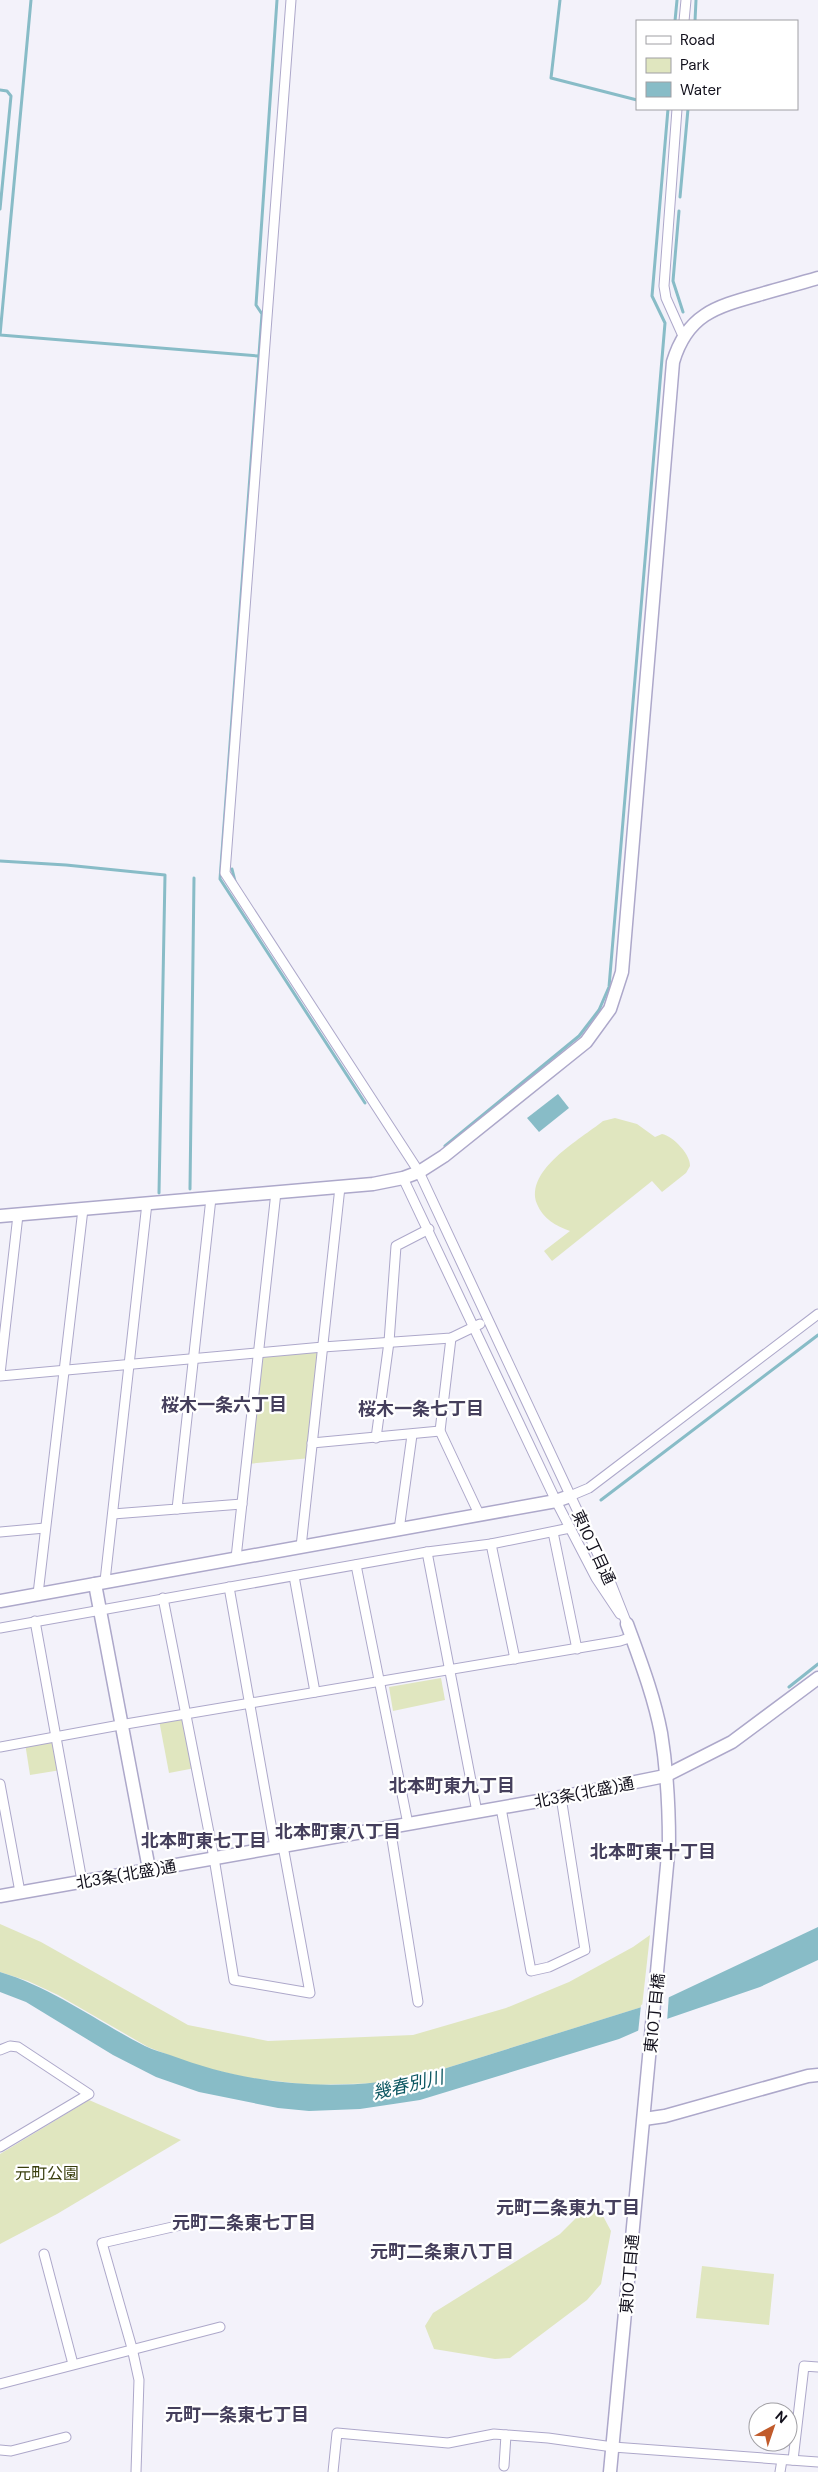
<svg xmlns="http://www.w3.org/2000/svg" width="818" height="2472" font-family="'DM Sans','Noto Sans JP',sans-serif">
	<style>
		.green { fill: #e0e6bf }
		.water { fill: #88bcc7 }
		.pier { fill: #f3f2fa }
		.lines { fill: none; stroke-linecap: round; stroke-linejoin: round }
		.stream { stroke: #88bcc7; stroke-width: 3 }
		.street-casing { stroke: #ada8ca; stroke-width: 11 }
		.secondary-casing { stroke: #ada8ca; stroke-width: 15 }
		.street { stroke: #fff; stroke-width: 9 }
		.secondary { stroke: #fff; stroke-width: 12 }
		.labels { text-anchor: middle; stroke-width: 4.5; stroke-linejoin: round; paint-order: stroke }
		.street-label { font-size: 16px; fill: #12101c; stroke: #fff }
		.park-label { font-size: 16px; fill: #393e0d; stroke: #fff }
		.neighbourhood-label { font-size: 18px; font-weight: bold; fill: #453f5c; stroke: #fff }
		.water-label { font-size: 18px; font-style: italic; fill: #0c5762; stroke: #fff }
	</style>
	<rect width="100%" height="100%" fill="#f3f2fa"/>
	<g class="green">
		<path d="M 615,1118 L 637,1124 L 655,1137 L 662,1134 C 673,1136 691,1155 690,1166 L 686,1173 L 662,1192 L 652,1181 L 552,1261 L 544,1251 L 570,1231 C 556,1226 543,1219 537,1204 C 524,1170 581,1139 603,1121 Z"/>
		<path d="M 323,1347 L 311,1458 L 247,1464 L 259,1353 Z"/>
		<path d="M 441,1678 L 445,1700 L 393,1711 L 389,1687 Z"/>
		<path d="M 185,1715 L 195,1768 L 169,1773 L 159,1720 Z"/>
		<path d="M 56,1738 L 61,1770 L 30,1775 L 25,1743 Z"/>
		<path d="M 0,1924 L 41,1942 L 188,2025 L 268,2041 L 413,2035 L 506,2008 L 569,1982 L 633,1947 L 650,1935 L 642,2007 L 424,2075 L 385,2083 L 310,2085 L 249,2078 L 197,2066 L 148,2047 L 58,1995 L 28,1981 L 0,1972 Z"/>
		<path d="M 89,2100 L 181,2140 L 57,2214 L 0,2244 L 0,2154 Z"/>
		<path d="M 589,2209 L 603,2216 L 611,2231 L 601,2284 L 587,2300 L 510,2358 L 495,2359 L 434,2349 L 425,2326 L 433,2313 L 560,2234 L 580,2214 Z"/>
		<path d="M 702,2266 L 774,2274 L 769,2325 L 696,2318 Z"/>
	</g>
	<g class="water">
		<path d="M 558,1094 L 569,1108 L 539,1132 L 527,1118 Z"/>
		<path d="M 818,1927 L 818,1960 L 760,1987 L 658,2022 L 619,2039 L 420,2100 L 360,2109 L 309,2111 L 278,2108 L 199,2092 L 156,2077 L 113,2055 L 26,2002 L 0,1992 L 0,1972 C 53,1988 96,2021 145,2046 C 153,2050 162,2052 170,2055 C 252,2086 338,2093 424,2075 L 661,2001 Z"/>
	</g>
	<path class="pier" d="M 669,1994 L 667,2022 L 638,2033 L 641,2005 Z"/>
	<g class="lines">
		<g class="stream">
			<path d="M 31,0 L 0,335 L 258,356"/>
			<path d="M 277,0 L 256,305 L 262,314 L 220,879 L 365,1103"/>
			<path d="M 560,0 L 551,78 L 637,100"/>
			<path d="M 675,21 L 677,0"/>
			<path d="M 695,21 L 696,0"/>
			<path d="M 0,90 L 7,91 L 11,96 L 0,209"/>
			<path d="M 680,197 L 688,109"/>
			<path d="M 679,211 L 673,281 L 683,312"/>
			<path d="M 0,861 L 66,865 L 165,875 L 159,1193"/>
			<path d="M 232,869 L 235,881"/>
			<path d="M 445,1146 L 579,1036 L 599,1010 L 609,987 L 665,323 L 652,296 L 668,109"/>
			<path d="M 190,1189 L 194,878"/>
			<path d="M 601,1500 L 818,1335"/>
			<path d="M 789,1687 L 818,1664"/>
		</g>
		<defs>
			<g id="street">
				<path d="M 291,0 L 225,873 L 419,1172 L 608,1576 L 627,1624"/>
				<path d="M 684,21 L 686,0"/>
				<path d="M 677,109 L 664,286 L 666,298 L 683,336"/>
				<path d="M 403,1178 L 556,1501 L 596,1578 L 620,1614"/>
				<path d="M 451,1338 L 440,1431 L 479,1514"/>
				<path d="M 0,1374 L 18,1215"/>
				<path d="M 0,1376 L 323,1347 L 451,1338 L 480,1324"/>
				<path d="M 376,1438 L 389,1342 L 396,1246 L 429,1229"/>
				<path d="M 312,1443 L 440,1431"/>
				<path d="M 570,1496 L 589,1488 L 818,1314"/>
				<path d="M 177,1509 L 242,1504"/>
				<path d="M 113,1514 L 177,1509 L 211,1198"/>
				<path d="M 399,1530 L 412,1435"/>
				<path d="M 0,1532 L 45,1528"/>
				<path d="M 553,1532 L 577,1649"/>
				<path d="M 491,1544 L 515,1659"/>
				<path d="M 301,1547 L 340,1187"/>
				<path d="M 427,1552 L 477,1812"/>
				<path d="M 236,1558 L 276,1192"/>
				<path d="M 356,1565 L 408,1824"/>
				<path d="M 294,1576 L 315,1692"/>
				<path d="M 105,1581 L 147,1203"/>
				<path d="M 229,1587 L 275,1847"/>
				<path d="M 38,1594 L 83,1209"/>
				<path d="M 163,1598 L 214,1858 L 234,1980 L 310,1993 L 283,1846"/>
				<path d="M 35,1621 L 82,1881"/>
				<path d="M 0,1628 L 427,1552 L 491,1544 L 570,1528"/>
				<path d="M 0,1747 L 120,1725 L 620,1641 L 632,1637"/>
				<path d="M 0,1784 L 20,1892"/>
				<path d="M 501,1808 L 531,1971 L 549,1967 L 585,1950 L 561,1797"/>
				<path d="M 390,1827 L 418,2002"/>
				<path d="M 0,2050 L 10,2046 L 18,2047 L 89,2094 L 0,2147"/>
				<path d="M 44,2254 L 73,2364"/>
				<path d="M 0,2384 L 220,2327"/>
				<path d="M 0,2450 L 11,2451 L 66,2437"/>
				<path d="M 793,2460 L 804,2366 L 818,2367"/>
				<path d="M 504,2466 L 506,2435"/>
				<path d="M 136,2472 L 139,2380 L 132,2348 L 102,2243 L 181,2225"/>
				<path d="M 333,2472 L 337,2433 L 448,2443 L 494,2434 L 548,2438 L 613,2447 L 818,2462"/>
				<path d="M 780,2472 L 782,2460"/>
			</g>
			<g id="secondary">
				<path d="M 0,1216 L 373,1184 L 403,1178 L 419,1172 L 444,1156 L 586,1042 L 610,1009 L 622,972 L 673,362 C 687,315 715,307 758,295 C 778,289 798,284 818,278"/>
				<path d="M 95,1584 L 149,1869"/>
				<path d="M 0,1601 L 556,1501 L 570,1496"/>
				<path d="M 0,1896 L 561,1797 L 665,1776 L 732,1742 L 818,1678"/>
				<path d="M 644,2119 L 665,2116 L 808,2076 L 818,2075"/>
				<path d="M 610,2472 L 669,1844 C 669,1807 667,1770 661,1733 C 654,1696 640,1660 627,1624"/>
			</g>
		</defs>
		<use href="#street" class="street-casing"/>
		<use href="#secondary" class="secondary-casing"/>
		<use href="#street" class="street"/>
		<use href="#secondary" class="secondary"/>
	</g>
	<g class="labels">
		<g class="street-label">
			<text transform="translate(594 1547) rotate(65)" y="6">東10丁目通</text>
			<text transform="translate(584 1792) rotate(-11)" y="6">北3条(北盛)通</text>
			<text transform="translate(126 1874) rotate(-10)" y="6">北3条(北盛)通</text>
			<text transform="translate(654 2013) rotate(-84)" y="6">東10丁目橋</text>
			<text transform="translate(629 2274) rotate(-85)" y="6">東10丁目通</text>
		</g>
		<g class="park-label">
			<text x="47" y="2179">元町公園</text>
		</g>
		<g class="neighbourhood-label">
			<text x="224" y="1411">桜木一条六丁目</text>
			<text x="421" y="1415">桜木一条七丁目</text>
			<text x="452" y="1792">北本町東九丁目</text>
			<text x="338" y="1838">北本町東八丁目</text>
			<text x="204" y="1847">北本町東七丁目</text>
			<text x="653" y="1858">北本町東十丁目</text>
			<text x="568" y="2214">元町二条東九丁目</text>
			<text x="244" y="2229">元町二条東七丁目</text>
			<text x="442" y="2258">元町二条東八丁目</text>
			<text x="237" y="2421">元町一条東七丁目</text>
		</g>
		<g class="water-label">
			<text transform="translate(408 2085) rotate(-13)" y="6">幾春別川</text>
		</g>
	</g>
	<rect x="636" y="20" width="162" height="90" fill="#ffffff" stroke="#a09fa4"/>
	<rect x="646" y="36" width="25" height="8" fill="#ffffff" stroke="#a09fa4"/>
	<text x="680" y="45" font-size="15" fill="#12101c">Road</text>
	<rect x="646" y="58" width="25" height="15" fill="#e0e6bf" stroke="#a09fa4"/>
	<text x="680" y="70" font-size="15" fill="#12101c">Park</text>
	<rect x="646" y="82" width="25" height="15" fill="#88bcc7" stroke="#a09fa4"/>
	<text x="680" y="95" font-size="15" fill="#12101c">Water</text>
	<g transform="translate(773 2427) rotate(40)"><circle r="24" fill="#ffffff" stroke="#a09fa4"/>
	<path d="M0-4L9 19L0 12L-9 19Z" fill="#c15b2b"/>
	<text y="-8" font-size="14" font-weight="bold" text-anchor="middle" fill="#12101c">N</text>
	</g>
</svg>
